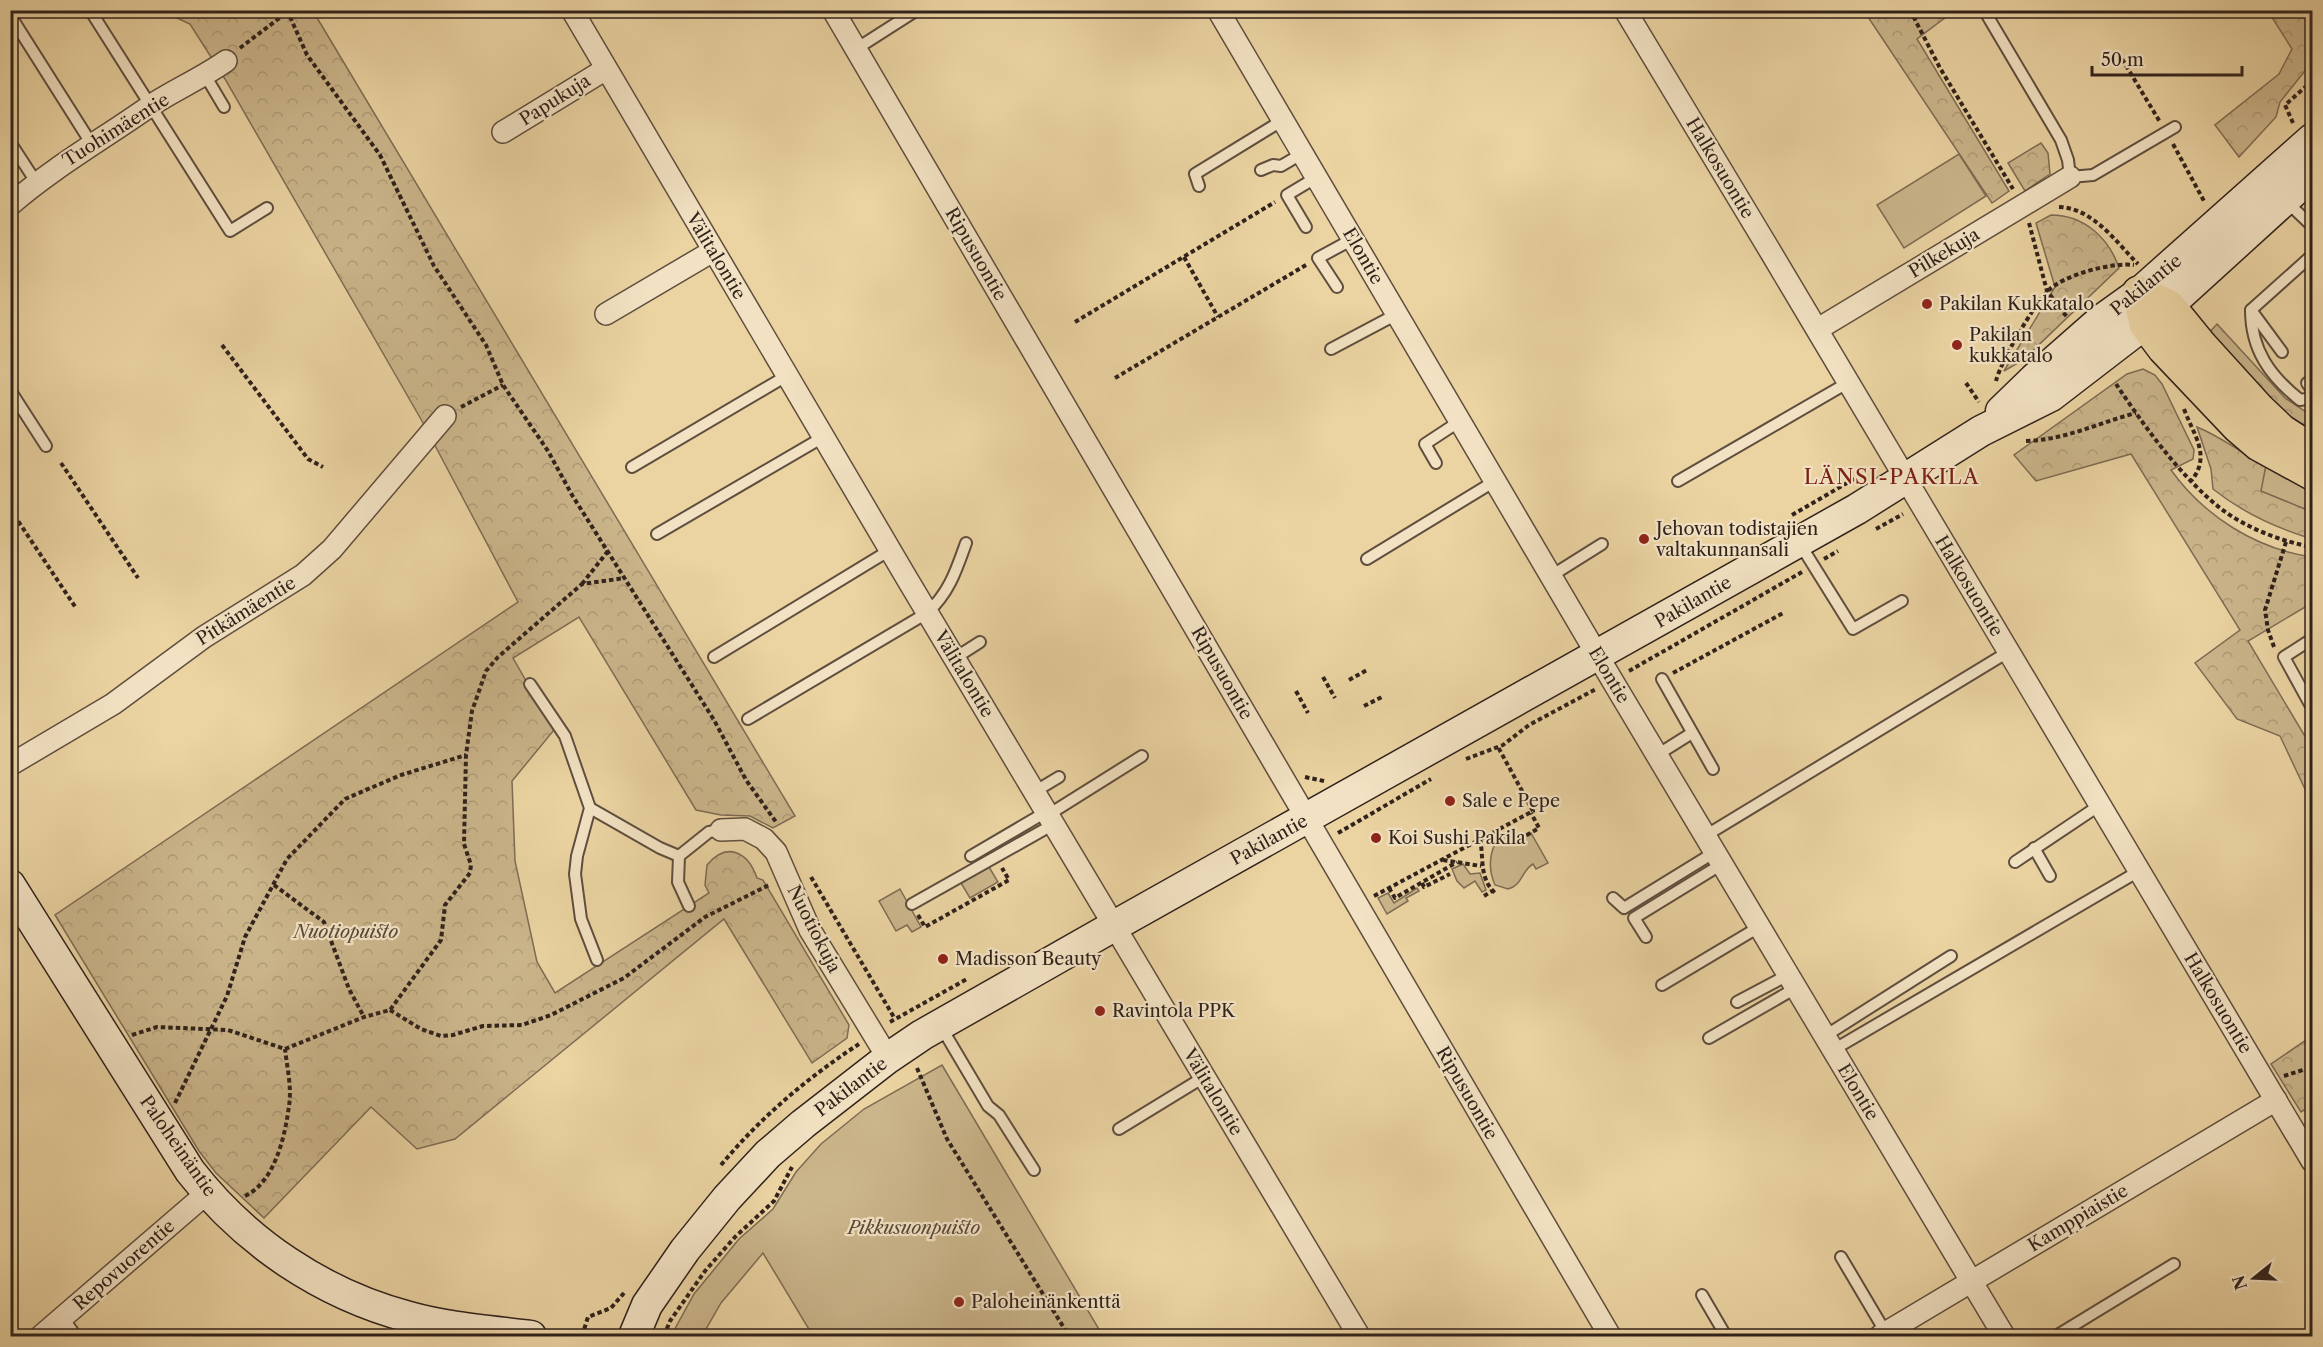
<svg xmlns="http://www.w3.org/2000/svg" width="2323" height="1347" font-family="'Libre Caslon Text',serif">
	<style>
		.green { fill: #cbb58b; stroke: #7e6c54; stroke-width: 1.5 }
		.forest { fill: url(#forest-crowns); stroke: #7e6c54; stroke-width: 1.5 }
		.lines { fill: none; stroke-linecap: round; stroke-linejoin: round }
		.lane-casing { stroke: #5f4e3e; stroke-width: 14 }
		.street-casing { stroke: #5f4e3e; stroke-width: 24 }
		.secondary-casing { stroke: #30221c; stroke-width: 33 }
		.highway-casing { stroke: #30221c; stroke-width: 36 }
		.path { stroke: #30221c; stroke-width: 4; stroke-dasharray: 4.5 3; stroke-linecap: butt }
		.lane { stroke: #f2e2c3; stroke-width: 10 }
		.street { stroke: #f2e2c3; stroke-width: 21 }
		.secondary { stroke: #f2e2c3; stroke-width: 30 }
		.highway { stroke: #ebd3a2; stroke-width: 33 }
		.poi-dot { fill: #8f2418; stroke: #f2e2c3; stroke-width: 2 }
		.labels { text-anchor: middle; stroke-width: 4.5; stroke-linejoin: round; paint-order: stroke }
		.street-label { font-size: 18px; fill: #30221c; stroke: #f2e2c3 }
		.poi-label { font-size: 18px; fill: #30221c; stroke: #f2e2c3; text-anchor: start }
		.park-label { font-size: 18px; font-style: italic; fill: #574738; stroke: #f2e2c3 }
		.quarter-label { font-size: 21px; letter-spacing: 1.5px; fill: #7a1f14; stroke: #f2e2c3 }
	</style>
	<defs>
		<pattern id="forest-crowns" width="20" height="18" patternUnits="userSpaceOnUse" patternTransform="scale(1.5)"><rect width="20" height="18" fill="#cbb58b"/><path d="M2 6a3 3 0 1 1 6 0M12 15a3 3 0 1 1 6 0" fill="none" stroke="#af9b77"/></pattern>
	</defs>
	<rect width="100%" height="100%" fill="#ebd3a2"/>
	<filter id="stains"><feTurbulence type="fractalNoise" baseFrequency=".00333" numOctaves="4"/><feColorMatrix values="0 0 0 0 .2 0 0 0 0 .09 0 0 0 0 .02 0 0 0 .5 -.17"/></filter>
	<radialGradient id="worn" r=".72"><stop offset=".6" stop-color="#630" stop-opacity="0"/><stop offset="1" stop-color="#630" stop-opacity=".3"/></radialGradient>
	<g class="green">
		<path d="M 1959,154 L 1986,196 L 1904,248 L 1877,205 Z"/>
		<path d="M 2266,465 L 2312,486 L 2312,512 L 2260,491 Z"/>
		<path d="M 1513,833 L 1520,839 L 1531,833 L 1548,863 L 1536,869 L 1533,864 C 1521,871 1523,885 1508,889 L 1495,885 C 1487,867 1488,836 1513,833 Z"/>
		<path d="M 1463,864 L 1470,874 L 1480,873 L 1486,890 L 1482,892 L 1475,881 L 1464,888 L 1457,881 L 1452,869 Z"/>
		<path d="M 989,867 L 998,882 L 970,898 L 961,883 Z"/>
		<path d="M 1417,888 L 1419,891 L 1406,898 L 1408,901 L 1387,914 L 1378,898 L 1388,893 L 1394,903 Z"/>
		<path d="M 900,889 L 921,927 L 912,932 L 907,925 L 896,931 L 879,901 Z"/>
		<path d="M 942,1065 L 1103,1336 L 813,1336 L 763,1253 L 721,1303 L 702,1336 L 671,1336 L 694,1294 L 739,1239 L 773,1209 L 796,1172 L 821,1144 L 864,1109 Z"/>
	</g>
	<g class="forest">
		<path d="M 162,11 L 313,11 L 795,816 L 773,828 L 750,816 L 721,815 L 696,810 L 579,617 L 513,658 L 554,730 L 512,781 L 515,861 L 537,962 L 555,993 L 709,893 L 705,885 L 707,865 C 727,841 748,852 757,878 L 763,880 L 849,1025 L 847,1038 L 812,1063 L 724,919 L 455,1139 L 417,1149 L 371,1107 L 264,1218 L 216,1173 L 199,1151 L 55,915 L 518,602 L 422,421 L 225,79 L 190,24 Z"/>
		<path d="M 1864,11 L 1954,11 L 1917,39 L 2009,191 L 1992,203 Z"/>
		<path d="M 2268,11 L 2303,11 L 2312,27 L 2312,62 L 2280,102 L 2276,117 L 2239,157 L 2215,125 L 2279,74 L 2292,49 Z"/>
		<path d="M 2041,143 L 2048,153 L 2050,174 L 2025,191 L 2008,163 Z"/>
		<path d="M 2051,215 C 2084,215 2109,238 2119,268 L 2023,360 L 2004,371 L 2055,287 L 2036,223 Z"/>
		<path d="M 2217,324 L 2285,398 L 2312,416 L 2312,437 L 2300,431 L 2206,336 Z"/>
		<path d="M 2143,369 L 2155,375 L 2162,384 L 2194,450 L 2193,459 L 2171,470 C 2204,516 2256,549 2312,557 L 2312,603 L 2248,641 L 2312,748 L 2312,804 L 2280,736 L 2237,719 L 2195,663 L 2240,630 L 2131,454 L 2036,481 L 2014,455 L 2127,374 Z"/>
		<path d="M 2197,427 C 2222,437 2242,454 2266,465 L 2261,491 L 2312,512 L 2312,539 C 2276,528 2243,513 2213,489 L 2211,469 Z"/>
		<path d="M 2312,1036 L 2312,1105 L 2301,1112 L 2271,1064 Z"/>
	</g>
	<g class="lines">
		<defs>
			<g id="lane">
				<path d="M 90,10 L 230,231 L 267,208"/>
				<path d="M 1984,10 L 2061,140 L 2068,160 L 2070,177 L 2093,175 L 2175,127"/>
				<path d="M 10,15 L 91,143"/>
				<path d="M 856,49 L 917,10"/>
				<path d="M 205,75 L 224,107"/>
				<path d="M 10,142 L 36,182"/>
				<path d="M 1261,170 L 1273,165 L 1281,166 L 1303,153"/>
				<path d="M 1199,186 L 1195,174 L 1283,120"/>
				<path d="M 2287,202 L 2312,226"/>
				<path d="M 1306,227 L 1287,195 L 1317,177"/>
				<path d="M 2309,258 L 2251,310 C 2251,350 2270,376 2300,400 L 2312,398"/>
				<path d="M 1337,287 L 1318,258 L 1353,239"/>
				<path d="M 2251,310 L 2282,352"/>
				<path d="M 1331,349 L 1397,314"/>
				<path d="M 2307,383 L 2312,390"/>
				<path d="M 10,390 L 46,446"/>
				<path d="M 1436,463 L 1425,444 L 1460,421"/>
				<path d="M 632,467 L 788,375"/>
				<path d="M 1678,481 L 1849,382"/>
				<path d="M 657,534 L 825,436"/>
				<path d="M 1800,544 L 1853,629 L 1902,601"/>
				<path d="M 1367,559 L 1495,481"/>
				<path d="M 1551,576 L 1602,544"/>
				<path d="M 2312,639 L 2284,657 L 2312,708"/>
				<path d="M 714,657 L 890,550"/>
				<path d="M 955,658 L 980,642"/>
				<path d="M 1662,679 L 1713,769"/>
				<path d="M 530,684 L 565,736 L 590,808 L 577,856 L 575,874 L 581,919 L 597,960"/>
				<path d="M 748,719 L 927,613 C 949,593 956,571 966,543"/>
				<path d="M 1657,755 L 1692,733"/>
				<path d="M 1034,792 L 1059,777"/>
				<path d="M 590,808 L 660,848 L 679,856"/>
				<path d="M 1048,815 L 1142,756"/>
				<path d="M 1705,836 L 2008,652"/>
				<path d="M 2034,848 L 2050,876"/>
				<path d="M 971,856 L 1046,812"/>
				<path d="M 2015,862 L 2100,805"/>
				<path d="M 1613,898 L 1624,908 L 1715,852"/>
				<path d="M 912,904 L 1054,824"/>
				<path d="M 689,906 L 678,882 L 679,856 L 709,832 L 721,830"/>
				<path d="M 1646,937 L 1634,918 L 1722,864"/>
				<path d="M 1662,985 L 1759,927"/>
				<path d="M 1737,1002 L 1788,975"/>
				<path d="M 940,1025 L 988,1106 L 999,1115 L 1034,1170"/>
				<path d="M 1825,1036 L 1951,956"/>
				<path d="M 1709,1038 L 1796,988"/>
				<path d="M 1833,1050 L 2139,871"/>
				<path d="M 1119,1129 L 1204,1077"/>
				<path d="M 1841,1257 L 1886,1333"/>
				<path d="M 1702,1295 L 1726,1336"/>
				<path d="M 63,1318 L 76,1336"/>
				<path d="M 2056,1336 L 2174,1264"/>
			</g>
			<g id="street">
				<path d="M 572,10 L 906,577 L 1359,1336"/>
				<path d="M 833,10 L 1610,1336"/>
				<path d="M 1218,10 L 1612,680 L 2004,1336"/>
				<path d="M 1625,10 C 1857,392 2081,779 2312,1161"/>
				<path d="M 503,132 L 606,69"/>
				<path d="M 10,205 C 54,167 103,139 150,106 C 174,90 202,78 226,61"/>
				<path d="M 606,314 L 713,251"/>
				<path d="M 1818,329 L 2070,177"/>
				<path d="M 10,765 L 113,704 L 204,637 L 303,575 L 332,549 L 445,416"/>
				<path d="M 721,830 L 745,829 L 764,839 L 776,852 L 810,930 L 888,1058"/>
				<path d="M 41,1336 L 207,1193"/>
				<path d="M 1880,1336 L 2276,1100"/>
			</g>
			<g id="secondary">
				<path d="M 2001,411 L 2034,379 L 2100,321 L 2139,293 L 2312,139"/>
				<path d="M 10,885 L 190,1171 C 245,1242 322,1294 409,1317 C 448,1328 491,1331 531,1336"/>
				<path d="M 634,1336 L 647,1305 L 685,1250 L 727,1198 L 768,1154 L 803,1124 L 888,1058 L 922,1035 L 1114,926 L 1857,509 L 1981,431 L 2051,396 L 2168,306 L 2312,175"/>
			</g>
			<g id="highway">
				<path d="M 2139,293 L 2146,324 L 2164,348 L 2238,426 L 2259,444 L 2312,473"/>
				<path d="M 2139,293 L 2168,306 L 2199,344 L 2259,410 L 2281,431 L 2312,451"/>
			</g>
		</defs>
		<use href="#lane" class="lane-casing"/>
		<use href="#street" class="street-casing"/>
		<use href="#secondary" class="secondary-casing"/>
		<use href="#highway" class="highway-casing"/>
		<g class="path">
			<path d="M 287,10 L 307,55 L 380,155 L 434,266 L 486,345 L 503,385 L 548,451 L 572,495 L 714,720 L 746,780 L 776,822"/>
			<path d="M 1910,10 L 1940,68 L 2013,189"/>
			<path d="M 240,48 L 290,10"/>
			<path d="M 2122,59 L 2160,122"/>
			<path d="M 2293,123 L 2285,105 L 2312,81"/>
			<path d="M 2173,144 L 2204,201"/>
			<path d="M 2059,207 C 2093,208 2116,242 2138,264"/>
			<path d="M 2029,223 L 2047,291 L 2067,317"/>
			<path d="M 1184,257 L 1218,317"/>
			<path d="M 1075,322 L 1275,202"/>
			<path d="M 222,345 L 308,459 L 323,467"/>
			<path d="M 1115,378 L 1306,265"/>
			<path d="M 1996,381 C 2001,361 2032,308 2047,292 C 2062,275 2112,262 2134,265"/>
			<path d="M 1966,383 L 1979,402"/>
			<path d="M 2116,384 C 2145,427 2179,475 2220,508 C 2246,528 2280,541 2312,547"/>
			<path d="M 461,407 L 503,385"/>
			<path d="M 2184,409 C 2194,436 2211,455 2192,480"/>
			<path d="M 2026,441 C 2065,440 2098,423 2136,413"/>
			<path d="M 61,463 L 138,578"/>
			<path d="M 10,509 L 76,608"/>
			<path d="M 1792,515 L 1866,472"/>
			<path d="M 1876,529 L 1903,514"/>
			<path d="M 1824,559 L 1838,551"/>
			<path d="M 582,584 L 608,551"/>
			<path d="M 2274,647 L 2268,630 L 2265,610 L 2286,542"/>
			<path d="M 1629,671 L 1802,572"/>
			<path d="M 1673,673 L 1785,612"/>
			<path d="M 1323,677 L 1335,698"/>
			<path d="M 1349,680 L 1367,670"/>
			<path d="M 1296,691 L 1308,713"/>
			<path d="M 1364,706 L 1382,697"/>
			<path d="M 1466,759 L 1503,745 L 1529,725 L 1596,689"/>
			<path d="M 1305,777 L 1324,781"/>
			<path d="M 1338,833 L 1431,779"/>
			<path d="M 1480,839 C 1484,859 1479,878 1495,893"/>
			<path d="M 1520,839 L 1539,828 L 1531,813"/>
			<path d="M 1443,860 L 1481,866"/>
			<path d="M 811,877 L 895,1019"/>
			<path d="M 1422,883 L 1424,887 L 1450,874"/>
			<path d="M 274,885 L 324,922 L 349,989 L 364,1017"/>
			<path d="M 1389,888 L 1395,898 L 1457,862"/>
			<path d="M 1374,896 L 1533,811 L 1498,747"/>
			<path d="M 1484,896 L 1492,891"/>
			<path d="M 918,915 L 925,927 L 1009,880 L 1002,868"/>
			<path d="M 390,1010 L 421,1029 L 441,1036 L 453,1035 L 483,1026 L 522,1025 L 551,1015 L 624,978 L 705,917 L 769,885"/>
			<path d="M 890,1022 L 967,979"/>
			<path d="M 132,1035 L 157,1027 L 228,1030 L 285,1049 L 364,1017 L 390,1010 L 441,940 L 445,905 L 470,873 L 471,865 L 464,844 L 466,755 L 472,711 L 486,671 L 498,657 L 582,584 L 625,578"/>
			<path d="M 917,1068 L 947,1139 L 1069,1336"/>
			<path d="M 2284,1076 L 2312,1067"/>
			<path d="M 175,1103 L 227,996 L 245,937 L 287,859 L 345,799 L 401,775 L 466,755"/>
			<path d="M 721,1165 C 761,1117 807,1078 859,1044"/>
			<path d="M 245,1196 C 275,1182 285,1136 289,1106 C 292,1088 287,1067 285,1049"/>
			<path d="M 582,1336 L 588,1317 L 611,1308 L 624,1293"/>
			<path d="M 664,1336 L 670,1321 L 705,1271 L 735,1237 L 774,1201 L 792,1167"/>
		</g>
		<use href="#lane" class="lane"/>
		<use href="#street" class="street"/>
		<use href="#secondary" class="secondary"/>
		<use href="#highway" class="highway"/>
	</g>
	<g class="poi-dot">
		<circle cx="1927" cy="304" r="6"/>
		<circle cx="1957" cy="345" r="6"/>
		<circle cx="1644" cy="539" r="6"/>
		<circle cx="1450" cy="801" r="6"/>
		<circle cx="1376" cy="838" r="6"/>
		<circle cx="943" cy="959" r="6"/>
		<circle cx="1100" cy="1011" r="6"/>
		<circle cx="959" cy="1302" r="6"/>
	</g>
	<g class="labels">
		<g class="street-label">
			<text transform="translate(555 100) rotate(-32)" y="6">Papukuja</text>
			<text transform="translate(116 130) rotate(-32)" y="6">Tuohimäentie</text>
			<text transform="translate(1720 168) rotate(59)" y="6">Halkosuontie</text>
			<text transform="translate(1944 253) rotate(-31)" y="6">Pilkekuja</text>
			<text transform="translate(976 254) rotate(60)" y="6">Ripusuontie</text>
			<text transform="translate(716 256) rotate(59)" y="6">Välitalontie</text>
			<text transform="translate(1363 256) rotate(60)" y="6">Elontie</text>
			<text transform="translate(2146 285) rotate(-39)" y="6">Pakilantie</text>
			<text transform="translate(1969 586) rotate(59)" y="6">Halkosuontie</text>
			<text transform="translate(1693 602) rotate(-30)" y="6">Pakilantie</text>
			<text transform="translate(246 611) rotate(-32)" y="6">Pitkämäentie</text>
			<text transform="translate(1222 673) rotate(60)" y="6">Ripusuontie</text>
			<text transform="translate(964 674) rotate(59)" y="6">Välitalontie</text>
			<text transform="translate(1609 675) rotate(59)" y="6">Elontie</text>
			<text transform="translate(1269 840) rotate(-29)" y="6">Pakilantie</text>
			<text transform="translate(814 929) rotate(63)" y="6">Nuotiokuja</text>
			<text transform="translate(2218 1003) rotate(59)" y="6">Halkosuontie</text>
			<text transform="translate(851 1087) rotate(-37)" y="6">Pakilantie</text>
			<text transform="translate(1213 1092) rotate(59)" y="6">Välitalontie</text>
			<text transform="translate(1858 1092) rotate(59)" y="6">Elontie</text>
			<text transform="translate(1467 1093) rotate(60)" y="6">Ripusuontie</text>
			<text transform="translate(178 1146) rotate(55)" y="6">Paloheinäntie</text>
			<text transform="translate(2078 1218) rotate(-31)" y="6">Kamppiaistie</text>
			<text transform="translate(124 1265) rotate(-41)" y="6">Repovuorentie</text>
		</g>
		<g class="poi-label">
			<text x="1939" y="310">Pakilan Kukkatalo</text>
			<text x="1969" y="341">Pakilan<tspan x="1969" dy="21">kukkatalo</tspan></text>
			<text x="1656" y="535">Jehovan todistajien<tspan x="1656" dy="21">valtakunnansali</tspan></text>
			<text x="1462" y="807">Sale e Pepe</text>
			<text x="1388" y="844">Koi Sushi Pakila</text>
			<text x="955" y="965">Madisson Beauty</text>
			<text x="1112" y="1017">Ravintola PPK</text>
			<text x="971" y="1308">Paloheinänkenttä</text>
		</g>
		<g class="park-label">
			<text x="346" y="938">Nuotiopuisto</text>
			<text x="914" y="1234">Pikkusuonpuisto</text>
		</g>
		<g class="quarter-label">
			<text x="1892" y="484">LÄNSI-PAKILA</text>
		</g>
	</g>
	<rect width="2323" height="1347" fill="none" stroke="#ebd3a2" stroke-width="36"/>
	<rect x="12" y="12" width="2299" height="1323" fill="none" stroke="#30221c" stroke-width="3"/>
	<rect x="18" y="18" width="2287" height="1311" fill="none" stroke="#30221c" stroke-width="1.5"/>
	<g transform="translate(2254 1278) rotate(252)" stroke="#f2e2c3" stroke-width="4.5" paint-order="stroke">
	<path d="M0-4.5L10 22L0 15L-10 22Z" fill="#30221c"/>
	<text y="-9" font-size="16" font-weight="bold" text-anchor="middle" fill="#30221c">N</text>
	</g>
	<path d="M2092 66v9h150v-9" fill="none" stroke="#30221c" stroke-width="3"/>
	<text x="2101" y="66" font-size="18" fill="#30221c" stroke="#f2e2c3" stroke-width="4.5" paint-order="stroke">50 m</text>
	<rect width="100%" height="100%" filter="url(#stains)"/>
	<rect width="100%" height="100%" fill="url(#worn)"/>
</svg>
